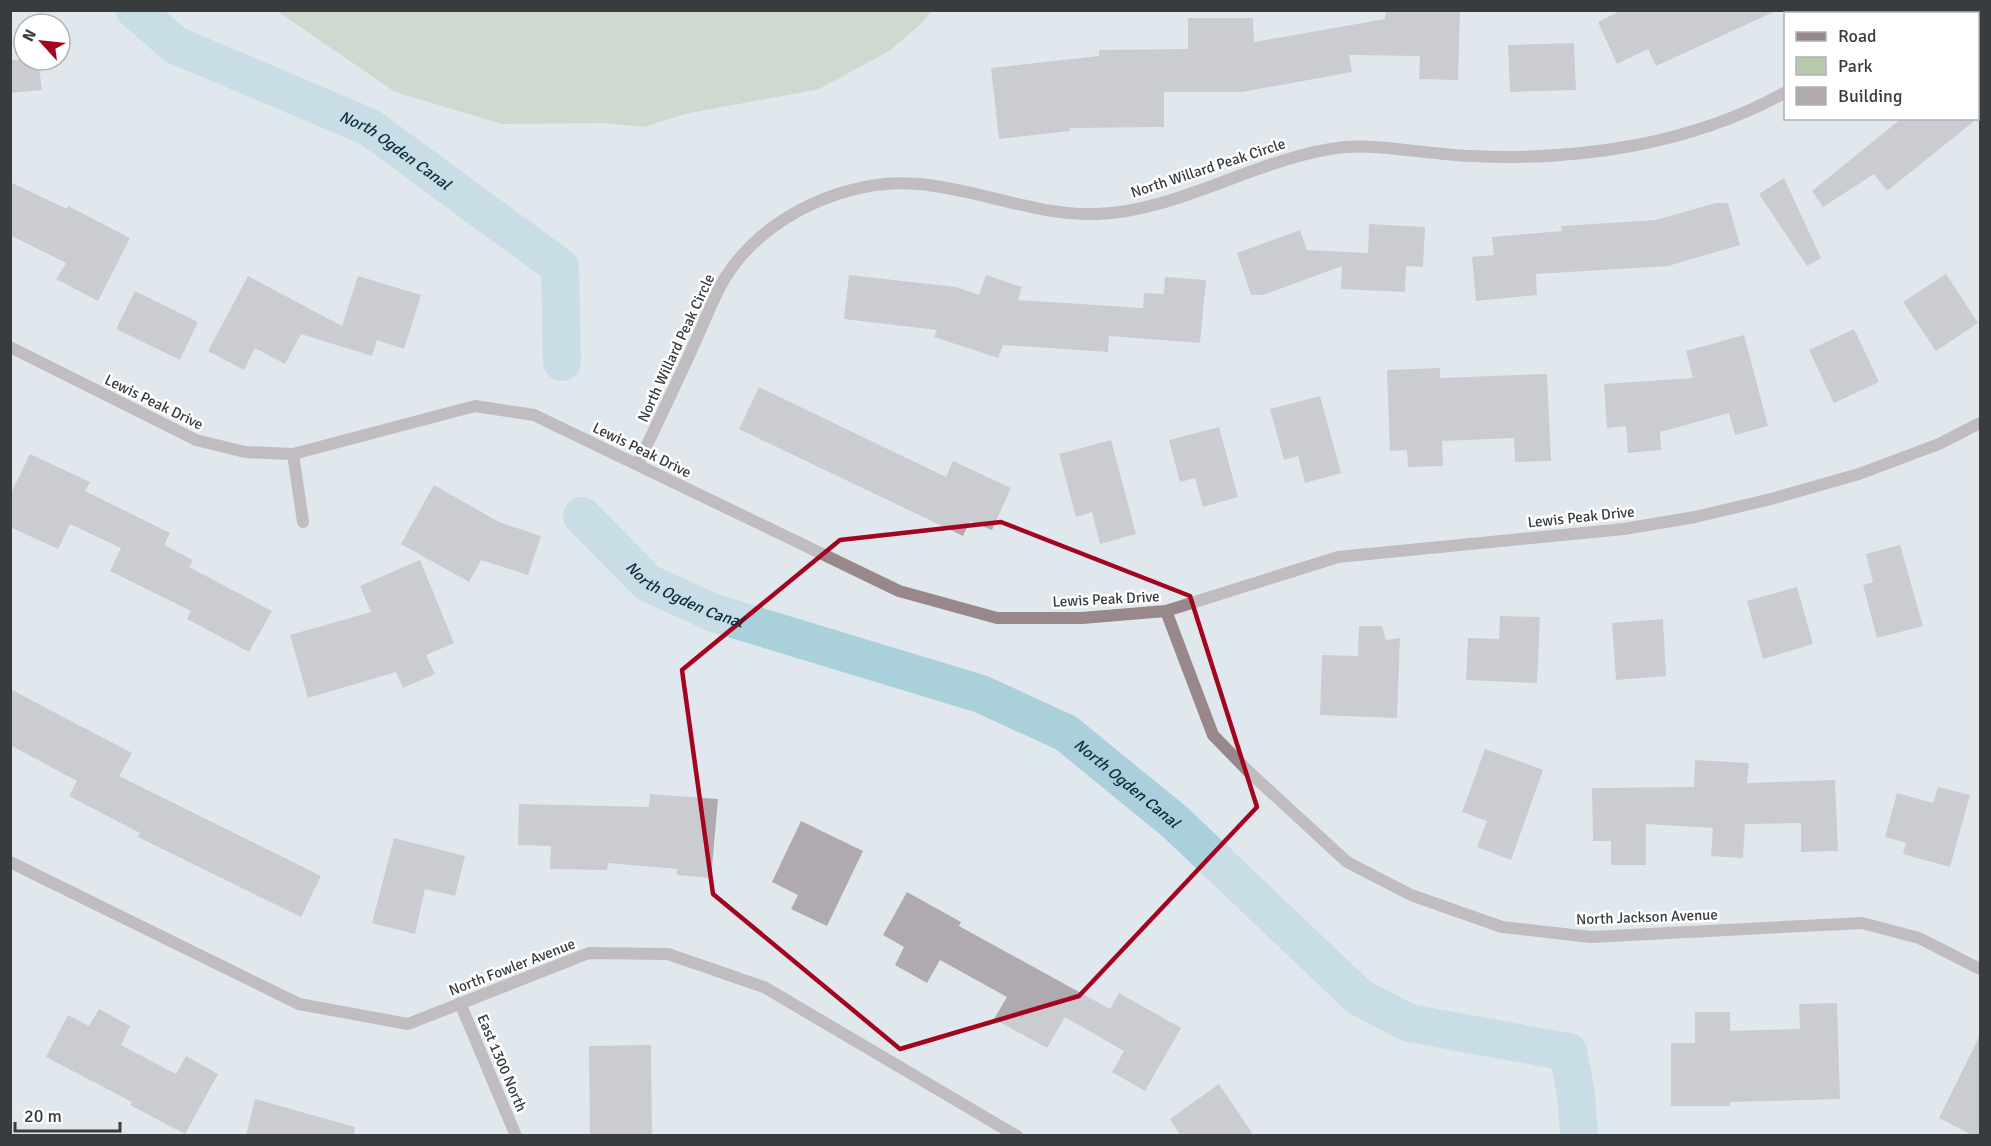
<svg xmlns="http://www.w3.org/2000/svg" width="1991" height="1146" font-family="Signika,sans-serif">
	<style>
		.green { fill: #b8c8ac }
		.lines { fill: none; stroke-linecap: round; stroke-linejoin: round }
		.canal { stroke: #a9d0db; stroke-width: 38 }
		.building { fill: #b0aab0 }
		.street { stroke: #98888b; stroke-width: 12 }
		.marked { fill: none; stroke: #a30520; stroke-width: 4.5; stroke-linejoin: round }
		.labels { text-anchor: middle; stroke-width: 5; stroke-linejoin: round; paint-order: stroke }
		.street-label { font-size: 15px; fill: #393c3e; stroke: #fff }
		.water-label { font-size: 16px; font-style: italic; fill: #093039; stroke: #fff }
	</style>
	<rect width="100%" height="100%" fill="#e1e8ed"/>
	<path class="green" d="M 277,11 L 932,11 L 921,24 L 889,51 L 819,89 L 685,114 L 644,127 L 604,123 L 502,124 L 395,92 Z"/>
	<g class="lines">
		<g class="canal">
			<path id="s1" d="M 135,10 L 175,45 L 369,127 L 560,267 L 562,362"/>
			<path id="s2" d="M 582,516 L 648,583 L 714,613 L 981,694 L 1066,733 L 1175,822 L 1359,997 L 1409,1023 L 1568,1052 L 1576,1094 L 1579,1136"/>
		</g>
	</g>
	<g class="building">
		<path d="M 1386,10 L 1460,10 L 1458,80 L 1419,79 L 1420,56 L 1349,55 L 1352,72 L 1242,92 L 1164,92 L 1164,127 L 1070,128 L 1070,131 L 999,139 L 991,68 L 1099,56 L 1099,50 L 1188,49 L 1188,18 L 1253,18 L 1254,42 L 1385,19 Z"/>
		<path d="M 1622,10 L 1778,10 L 1656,66 L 1648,49 L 1617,64 L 1598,22 Z"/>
		<path d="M 1574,43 L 1576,90 L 1510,92 L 1508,45 Z"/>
		<path d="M 10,60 L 38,60 L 42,90 L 10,93 Z"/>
		<path d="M 1902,118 L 1978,118 L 1887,191 L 1874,174 L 1823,207 L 1812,191 Z"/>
		<path d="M 1784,178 L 1821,258 L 1807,266 L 1759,194 Z"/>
		<path d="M 10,182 L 67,209 L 68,206 L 130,238 L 98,301 L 56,279 L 66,263 L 10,235 Z"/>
		<path d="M 1716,203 L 1728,203 L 1740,245 L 1668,266 L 1536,274 L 1537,295 L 1476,301 L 1472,257 L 1494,255 L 1492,237 L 1562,231 L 1561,226 L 1656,220 Z"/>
		<path d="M 1369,224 L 1425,227 L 1423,267 L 1406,266 L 1405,292 L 1341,289 L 1342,266 L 1263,295 L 1251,295 L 1237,253 L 1300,230 L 1307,250 L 1368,253 Z"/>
		<path d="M 1946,274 L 1978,323 L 1936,351 L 1903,302 Z"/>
		<path d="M 849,275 L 956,287 L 979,295 L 986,275 L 1022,287 L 1018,300 L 1143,308 L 1144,293 L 1164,294 L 1165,277 L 1206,280 L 1200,343 L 1109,336 L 1108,352 L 1003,345 L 998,358 L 934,337 L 937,330 L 844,319 Z"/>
		<path d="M 248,276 L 342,326 L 358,276 L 421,295 L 404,349 L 377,340 L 372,356 L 301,334 L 285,364 L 255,348 L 244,370 L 208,351 Z"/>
		<path d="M 135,291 L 198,322 L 180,360 L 116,329 Z"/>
		<path d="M 1854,329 L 1879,382 L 1834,403 L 1809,350 Z"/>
		<path d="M 1744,335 L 1768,426 L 1735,435 L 1729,413 L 1660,432 L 1661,450 L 1628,453 L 1626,426 L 1607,428 L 1604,384 L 1693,378 L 1686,351 Z"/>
		<path d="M 1440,368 L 1440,378 L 1547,374 L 1551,461 L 1515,462 L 1514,438 L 1442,441 L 1443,466 L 1408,467 L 1407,450 L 1390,451 L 1387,370 Z"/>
		<path d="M 759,387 L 946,477 L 953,461 L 1011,488 L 992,530 L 970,521 L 963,536 L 739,429 Z"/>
		<path d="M 1320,396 L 1341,473 L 1305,483 L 1298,456 L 1284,460 L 1270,409 Z"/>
		<path d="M 1219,427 L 1238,497 L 1203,507 L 1195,478 L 1180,482 L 1169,440 Z"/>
		<path d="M 1111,440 L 1136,534 L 1100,544 L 1092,512 L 1076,517 L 1059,454 Z"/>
		<path d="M 30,454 L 90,482 L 85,491 L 170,533 L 164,545 L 193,560 L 189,567 L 272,611 L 249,652 L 187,619 L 191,611 L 110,571 L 121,548 L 70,524 L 58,549 L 10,527 L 10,495 Z"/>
		<path d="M 434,485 L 499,522 L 541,536 L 528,575 L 481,560 L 469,582 L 401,544 Z"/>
		<path d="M 1900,545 L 1923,626 L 1877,638 L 1863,585 L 1873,582 L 1866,554 Z"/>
		<path d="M 420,560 L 454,643 L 426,655 L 435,674 L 403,688 L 396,672 L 308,698 L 290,635 L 371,612 L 360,586 Z"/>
		<path d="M 1797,587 L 1813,644 L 1763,659 L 1747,601 Z"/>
		<path d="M 1500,616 L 1540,617 L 1537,683 L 1466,680 L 1468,638 L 1499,639 Z"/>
		<path d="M 1663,619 L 1666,676 L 1616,680 L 1612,623 Z"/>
		<path d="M 1359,626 L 1382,626 L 1386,640 L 1400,638 L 1397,718 L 1320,715 L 1322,655 L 1358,656 Z"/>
		<path d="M 10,689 L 132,753 L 119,776 L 321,876 L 301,917 L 138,837 L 140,833 L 69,796 L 77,781 L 10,745 Z"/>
		<path d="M 1485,749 L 1543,770 L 1511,860 L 1477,847 L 1487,821 L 1462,812 Z"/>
		<path d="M 1695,760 L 1749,763 L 1747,783 L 1835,780 L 1838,851 L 1801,852 L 1801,823 L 1745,824 L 1743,858 L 1711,856 L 1713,828 L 1646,824 L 1646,865 L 1611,865 L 1611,841 L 1593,841 L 1592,788 L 1694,787 Z"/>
		<path d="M 1938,787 L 1970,795 L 1950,867 L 1903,854 L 1906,843 L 1885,837 L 1897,793 L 1933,803 Z"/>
		<path d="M 650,794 L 718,799 L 711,878 L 677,875 L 677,869 L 608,863 L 607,870 L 550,869 L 551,846 L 518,845 L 519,804 L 649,807 Z"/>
		<path d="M 801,821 L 863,851 L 827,926 L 791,909 L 798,895 L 772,882 Z"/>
		<path d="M 394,838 L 465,856 L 455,896 L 425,889 L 415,934 L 372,923 Z"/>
		<path d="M 907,892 L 961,922 L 959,926 L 1110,1009 L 1119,993 L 1181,1028 L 1145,1091 L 1112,1072 L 1124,1051 L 1065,1017 L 1047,1048 L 994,1019 L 1007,997 L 940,960 L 927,983 L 895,965 L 904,947 L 883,935 Z"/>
		<path d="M 1837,1003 L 1840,1099 L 1730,1102 L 1730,1106 L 1671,1106 L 1671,1043 L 1695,1043 L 1695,1012 L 1730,1012 L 1730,1031 L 1800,1029 L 1799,1004 Z"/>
		<path d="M 99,1009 L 130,1026 L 121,1045 L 176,1074 L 186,1056 L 218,1074 L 185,1134 L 130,1105 L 132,1102 L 46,1057 L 68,1015 L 89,1026 Z"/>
		<path d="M 1980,1035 L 1980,1136 L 1974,1136 L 1939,1118 Z"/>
		<path d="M 651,1045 L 652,1136 L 590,1136 L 589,1046 Z"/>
		<path d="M 1219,1084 L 1254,1136 L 1181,1136 L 1170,1119 Z"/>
		<path d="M 255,1099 L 355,1127 L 354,1136 L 246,1136 Z"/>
	</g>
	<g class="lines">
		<g class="street">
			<path d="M 1903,14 L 1906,10"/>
			<path d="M 10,347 L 196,440 L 245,452 L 293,454 L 475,406 L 534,415 L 899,591 L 997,618 L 1082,618 L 1166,611 L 1338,557 L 1624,529 L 1695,517 L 1771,499 L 1859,474 L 1939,444 L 1980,423"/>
			<path d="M 293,454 L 303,522"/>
			<path d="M 638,464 C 658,422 678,380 697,338 C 706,318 714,296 725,278 C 763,216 848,177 919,184 C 978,189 1036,216 1096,214 C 1179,212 1259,156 1345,147 C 1381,144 1433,155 1471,156 C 1577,161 1691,145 1786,92"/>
			<path d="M 1166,611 L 1213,735 L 1248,771 L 1347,862 L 1411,895 L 1502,927 L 1591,937 L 1862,923 L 1919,938 L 1980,969"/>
			<path d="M 10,862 L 299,1004 L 408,1024 L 589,953 L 668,954 L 764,987 L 1017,1136"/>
			<path d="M 460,1003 L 516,1136"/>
		</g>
	</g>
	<path d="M0 0H1991V1146H0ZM 1001,522 L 1190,596 L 1257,807 L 1079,996 L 900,1049 L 713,894 L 682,670 L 840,540 Z" fill="#e1e8ed" fill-opacity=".55" fill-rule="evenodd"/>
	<path class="marked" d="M 1001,522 L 1190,596 L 1257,807 L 1079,996 L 900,1049 L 713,894 L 682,670 L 840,540 Z"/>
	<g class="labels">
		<g class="street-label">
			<text transform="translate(1208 168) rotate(-18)" y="5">North Willard Peak Circle</text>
			<text transform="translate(676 348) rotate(-65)" y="5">North Willard Peak Circle</text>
			<text transform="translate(154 402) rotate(26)" y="5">Lewis Peak Drive</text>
			<text transform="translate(642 450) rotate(26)" y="5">Lewis Peak Drive</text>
			<text transform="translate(1581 517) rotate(-6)" y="5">Lewis Peak Drive</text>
			<text transform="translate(1106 599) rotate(-3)" y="5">Lewis Peak Drive</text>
			<text transform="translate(1647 917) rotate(-2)" y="5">North Jackson Avenue</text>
			<text transform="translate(512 967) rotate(-21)" y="5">North Fowler Avenue</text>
			<text transform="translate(502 1063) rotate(67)" y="5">East 1300 North</text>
		</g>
		<g class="water-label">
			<text dy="6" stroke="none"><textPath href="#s1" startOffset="298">North Ogden Canal</textPath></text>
			<text dy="6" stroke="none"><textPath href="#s2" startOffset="132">North Ogden Canal</textPath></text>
			<text dy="6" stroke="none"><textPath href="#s2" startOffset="618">North Ogden Canal</textPath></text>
		</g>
	</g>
	<rect width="1991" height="1146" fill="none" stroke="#393c3e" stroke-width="24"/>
	<rect x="1784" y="12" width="195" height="108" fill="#ffffff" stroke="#b0b1b2" stroke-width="1.5"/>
	<rect x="1796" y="32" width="30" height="9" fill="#98888b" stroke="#b0b1b2" stroke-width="1.5"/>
	<text x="1838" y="42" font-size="18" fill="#393c3e">Road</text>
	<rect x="1796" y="57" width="30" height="18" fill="#b8c8ac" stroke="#b0b1b2" stroke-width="1.5"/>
	<text x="1838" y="72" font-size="18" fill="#393c3e">Park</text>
	<rect x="1796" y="87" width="30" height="18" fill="#b0aab0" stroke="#b0b1b2" stroke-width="1.5"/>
	<text x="1838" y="102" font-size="18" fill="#393c3e">Building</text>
	<g transform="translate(42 42) rotate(297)"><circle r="28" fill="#ffffff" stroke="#b0b1b2" stroke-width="1.5"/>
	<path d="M0-4.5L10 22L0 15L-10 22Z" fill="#a30520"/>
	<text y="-9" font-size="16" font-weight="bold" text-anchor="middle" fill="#393c3e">N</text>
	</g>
	<path d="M15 1122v9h105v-9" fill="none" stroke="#393c3e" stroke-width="3"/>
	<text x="24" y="1122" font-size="18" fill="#393c3e" stroke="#ffffff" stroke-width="4.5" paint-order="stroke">20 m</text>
</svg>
